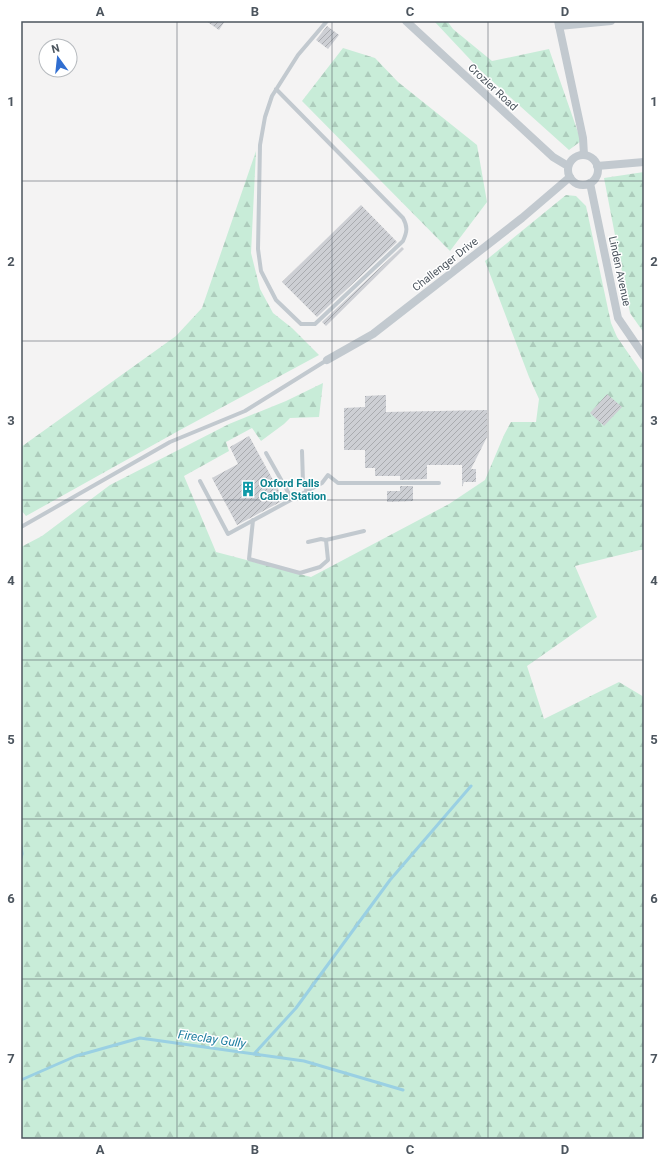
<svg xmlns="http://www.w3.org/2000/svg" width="665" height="1160" font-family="Roboto,sans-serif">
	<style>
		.forest { fill: url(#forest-firs) }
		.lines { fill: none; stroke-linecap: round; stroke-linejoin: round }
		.stream { stroke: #9ad0e3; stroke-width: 3 }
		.building { fill: url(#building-hatch) }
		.lane { stroke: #c2c9cf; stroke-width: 4 }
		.street { stroke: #c2c9cf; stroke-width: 8 }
		.grid { fill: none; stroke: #4c555e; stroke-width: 1; stroke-opacity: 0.55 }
		.labels { text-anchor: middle; stroke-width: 3; stroke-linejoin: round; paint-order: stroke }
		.street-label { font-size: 11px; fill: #4c555e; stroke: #fff }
		.culture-label { font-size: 11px; font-weight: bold; fill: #0d838f; stroke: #fff; text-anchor: start }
		.water-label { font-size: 12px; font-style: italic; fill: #1d7ea0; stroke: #fff }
		.neatline { fill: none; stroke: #4c555e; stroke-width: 1.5 }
		.grid-label { font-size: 13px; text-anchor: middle; font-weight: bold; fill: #4c555e }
	</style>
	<defs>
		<pattern id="forest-firs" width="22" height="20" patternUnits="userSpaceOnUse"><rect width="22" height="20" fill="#c8ecd8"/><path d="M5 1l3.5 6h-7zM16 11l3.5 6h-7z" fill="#adccbc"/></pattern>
		<pattern id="building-hatch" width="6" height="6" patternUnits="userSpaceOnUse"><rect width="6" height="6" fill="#cdcfd4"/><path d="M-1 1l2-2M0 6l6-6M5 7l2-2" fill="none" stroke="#a9abaf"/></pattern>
	</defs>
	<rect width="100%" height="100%" fill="#f4f3f3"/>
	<g class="forest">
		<path d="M 434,21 L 447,21 L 453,29 L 492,61 L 549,49 L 581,141 L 569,150 L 480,70 Z"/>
		<path d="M 343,48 L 375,58 L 398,82 L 477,145 L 487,202 L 450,251 L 302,101 Z"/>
		<path d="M 256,151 L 251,253 L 260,289 L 273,313 L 292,328 L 319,355 L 180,430 L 26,516 L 21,510 L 21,447 L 176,336 L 202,308 Z"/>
		<path d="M 644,172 L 644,333 L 630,313 L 604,178 Z"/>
		<path d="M 566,195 L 576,196 L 586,206 L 611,323 L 617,337 L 644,376 L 644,550 L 640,550 L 575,566 L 597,617 L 527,666 L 544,719 L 619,682 L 644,697 L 644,1139 L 21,1139 L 21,547 L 42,536 L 110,485 L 229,424 L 286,401 L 323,383 L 319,417 L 290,418 L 284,424 L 261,441 L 252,428 L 226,442 L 229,451 L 184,476 L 216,552 L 311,577 L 449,504 L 485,480 L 504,435 L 511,422 L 536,422 L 539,399 L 529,377 L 485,261 Z"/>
	</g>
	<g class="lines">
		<g class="stream">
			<path d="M 21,846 L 22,854 L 21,858"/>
			<path d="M 254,1054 L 296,1008 L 390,880 L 471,786"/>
			<path d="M 21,1080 L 76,1056 L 140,1038 L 304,1061 L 403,1090"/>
		</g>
	</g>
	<g class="building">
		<path d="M 206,21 L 225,21 L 219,30 Z"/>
		<path d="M 327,26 L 339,35 L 328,49 L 316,40 Z"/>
		<path d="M 361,205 L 397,242 L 317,317 L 282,282 Z"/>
		<path d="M 402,247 L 404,249 L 326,326 L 322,322 Z"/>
		<path d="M 607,394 L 622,407 L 604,426 L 590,413 Z"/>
		<path d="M 386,395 L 386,412 L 487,410 L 487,437 L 471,469 L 476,469 L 476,482 L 464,482 L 462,487 L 462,465 L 427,465 L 427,479 L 400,480 L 400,476 L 375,476 L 375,468 L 365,468 L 365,450 L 344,450 L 344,408 L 365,407 L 365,396 Z"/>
		<path d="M 249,436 L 284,500 L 237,525 L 212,478 L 238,464 L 230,447 Z"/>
		<path d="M 400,486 L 413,486 L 413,501 L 387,502 L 387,491 L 400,491 Z"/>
	</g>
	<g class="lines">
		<g class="lane">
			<path d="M 276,89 L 403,218 C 408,227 407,232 403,241 L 315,324 L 301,324 L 276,300 L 261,271 L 258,249 L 260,145 L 265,117 L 272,96 L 298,55 L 327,21"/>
			<path d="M 302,451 L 303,482 L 307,491"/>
			<path d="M 266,453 L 292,499"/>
			<path d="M 200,481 L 228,534 L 322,483 L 328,475 L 338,483 L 439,483"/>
			<path d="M 253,520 L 249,559 L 300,573 L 320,567 L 328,560 L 326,540 L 364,531"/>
			<path d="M 21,527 L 170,442 L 245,411 L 327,360"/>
			<path d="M 308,542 L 321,539 L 326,540"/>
		</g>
		<g class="street">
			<path d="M 406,21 L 553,157 L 568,166"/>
			<path d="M 558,21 L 583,138 L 584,155"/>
			<path d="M 559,26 L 611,21"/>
			<circle cx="583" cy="170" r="15"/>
			<path d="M 597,166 L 644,162"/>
			<path d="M 590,183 L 618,318 L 644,356"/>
			<path d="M 327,360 L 373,334 L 522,218 L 570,177"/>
		</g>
	</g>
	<path class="grid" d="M 177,21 L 177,1139M 332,21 L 332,1139M 488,21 L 488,1139M 21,181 L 644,181M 21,341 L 644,341M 21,500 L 644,500M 21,660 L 644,660M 21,819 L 644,819M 21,979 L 644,979"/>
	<defs>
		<symbol id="building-bare" viewBox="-9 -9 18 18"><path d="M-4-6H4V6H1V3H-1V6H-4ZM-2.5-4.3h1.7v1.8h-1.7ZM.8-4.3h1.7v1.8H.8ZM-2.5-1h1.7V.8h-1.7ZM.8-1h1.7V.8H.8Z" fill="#0f9aa8" stroke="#fff" stroke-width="2.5" paint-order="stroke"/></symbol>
	</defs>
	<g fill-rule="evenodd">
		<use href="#building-bare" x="237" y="478" width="22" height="22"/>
	</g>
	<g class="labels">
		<g class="street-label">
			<text transform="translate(493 87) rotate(43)" y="4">Crozier Road</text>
			<text transform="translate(445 264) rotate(-38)" y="4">Challenger Drive</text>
			<text transform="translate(620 271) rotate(78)" y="4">Linden Avenue</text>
		</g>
		<g class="culture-label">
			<text x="260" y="487">Oxford Falls<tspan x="260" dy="13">Cable Station</tspan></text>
		</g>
		<g class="water-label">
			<text transform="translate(212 1039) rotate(8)" y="4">Fireclay Gully</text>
		</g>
	</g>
	<rect width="665" height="1160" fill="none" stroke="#ffffff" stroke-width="44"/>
	<g transform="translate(58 58) rotate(345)"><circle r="19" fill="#ffffff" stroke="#b7bbbf"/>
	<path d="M0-3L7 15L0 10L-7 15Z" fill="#306ed1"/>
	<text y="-6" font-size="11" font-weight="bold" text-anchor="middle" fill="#4c555e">N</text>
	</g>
	<rect x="22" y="22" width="621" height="1116" class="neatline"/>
	<g class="grid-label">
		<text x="100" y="16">A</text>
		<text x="255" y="16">B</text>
		<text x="410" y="16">C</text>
		<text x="565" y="16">D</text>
		<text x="11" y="106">1</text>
		<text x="654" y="106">1</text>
		<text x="11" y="266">2</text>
		<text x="654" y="266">2</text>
		<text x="11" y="425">3</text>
		<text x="654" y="425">3</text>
		<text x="11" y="585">4</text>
		<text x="654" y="585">4</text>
		<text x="11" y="744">5</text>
		<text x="654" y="744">5</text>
		<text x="11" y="903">6</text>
		<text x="654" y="903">6</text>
		<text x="11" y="1063">7</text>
		<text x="654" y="1063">7</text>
		<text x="100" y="1154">A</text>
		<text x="255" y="1154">B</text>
		<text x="410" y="1154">C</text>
		<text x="565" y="1154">D</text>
	</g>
</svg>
